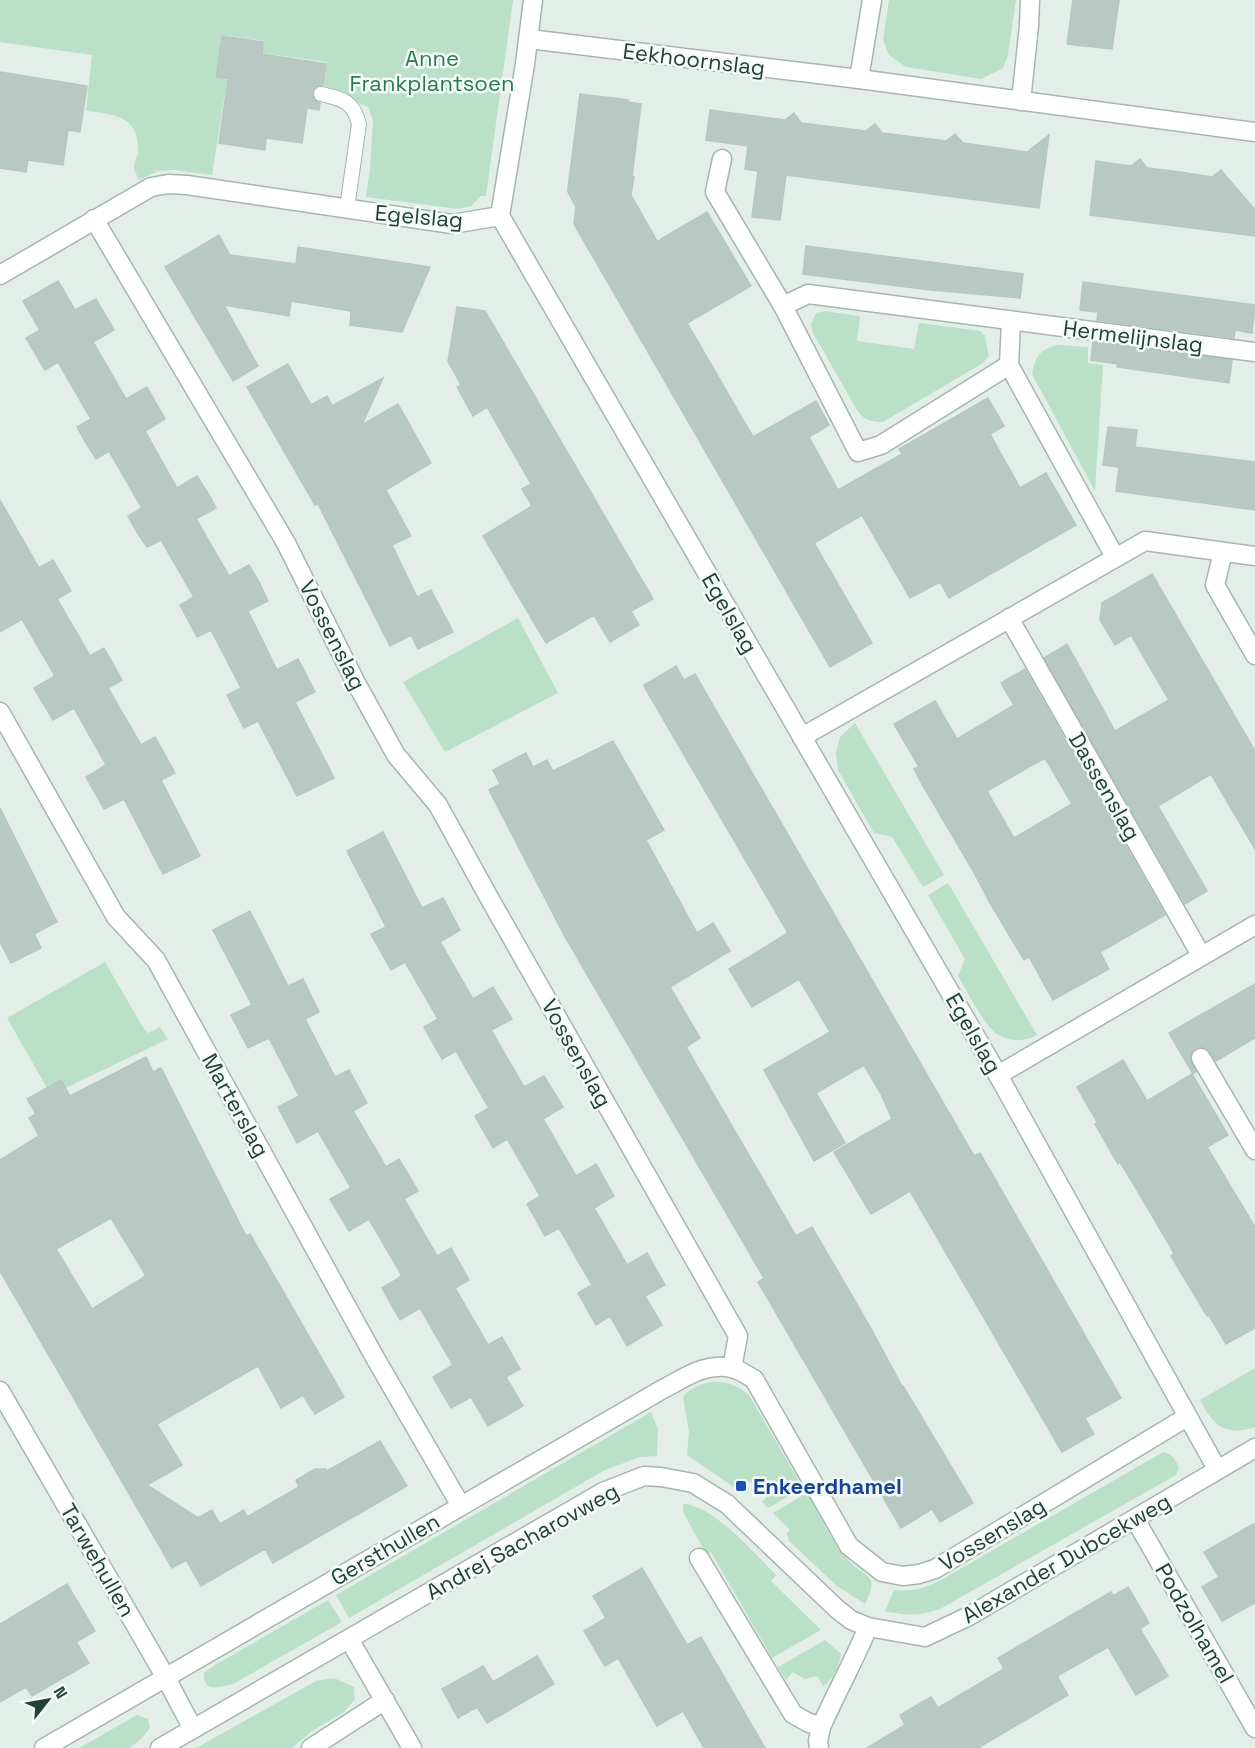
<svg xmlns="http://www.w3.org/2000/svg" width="1255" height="1748" font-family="'Space Grotesk',sans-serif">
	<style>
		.green { fill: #bae0c7 }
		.building { fill: #b8c9c3; stroke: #b4c8c1; stroke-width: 1.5; fill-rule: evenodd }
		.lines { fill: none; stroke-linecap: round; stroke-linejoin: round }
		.service-casing { stroke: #a5b6b1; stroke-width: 16 }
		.minor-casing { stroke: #a5b6b1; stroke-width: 21 }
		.tertiary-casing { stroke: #a5b6b1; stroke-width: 21 }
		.service { stroke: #fff; stroke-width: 14 }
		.minor { stroke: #fff; stroke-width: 18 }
		.tertiary { stroke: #fff; stroke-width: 18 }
		.transit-dot { fill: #1a4fb4; stroke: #f4faf7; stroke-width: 2 }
		.labels { text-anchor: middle; stroke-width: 5; stroke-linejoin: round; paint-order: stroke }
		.park-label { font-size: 22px; fill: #287a4e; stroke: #f4faf7 }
		.street-label { font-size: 22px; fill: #21403a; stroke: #f4faf7 }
		.transit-label { font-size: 22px; font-weight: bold; fill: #164399; stroke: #f4faf7; text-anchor: start }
	</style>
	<rect width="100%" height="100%" fill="#e3eee9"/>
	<g class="green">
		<path d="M 0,0 L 513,0 L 486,196 L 481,196 L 471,206 L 458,209 L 366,197 L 370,169 L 373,120 L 368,107 L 328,91 L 323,90 L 327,62 L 262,53 L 264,41 L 222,35 L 215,77 L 227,80 L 212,175 L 175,170 L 158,171 L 139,180 C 137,176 134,170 134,166 C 134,161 138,157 138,152 C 140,116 114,114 86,111 L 92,55 L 0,42 Z"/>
		<path d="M 889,0 L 1016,0 L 1008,55 L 1003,68 L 981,79 L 906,67 L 889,55 L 883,40 Z"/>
		<path d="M 824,311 L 860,316 L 857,341 L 914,349 L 919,323 L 980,331 L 985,336 L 989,356 L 983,363 L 883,422 C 870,422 864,420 857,410 L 813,333 L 811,324 L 816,313 Z"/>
		<path d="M 1059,345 L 1088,347 L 1088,363 L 1103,365 L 1095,491 L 1032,374 C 1035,356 1041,348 1059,345 Z"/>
		<path d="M 518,618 L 558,693 L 445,752 L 403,682 Z"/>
		<path d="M 855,723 L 944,875 L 923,887 L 892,837 L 874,833 L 838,770 L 836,753 L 840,737 Z"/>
		<path d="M 948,883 L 1037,1035 C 1024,1042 1009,1042 997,1034 C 985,1027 966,989 958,976 L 965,959 L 928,895 Z"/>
		<path d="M 105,962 L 144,1029 L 148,1033 L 160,1027 L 168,1039 L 51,1095 L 7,1018 Z"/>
		<path d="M 1255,1368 L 1255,1427 C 1225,1437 1213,1425 1200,1400 Z"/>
		<path d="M 711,1382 C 726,1381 737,1385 749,1395 L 803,1488 L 768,1508 L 762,1502 L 767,1497 L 750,1481 L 738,1490 L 687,1455 L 689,1432 L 683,1397 C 689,1388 701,1384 711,1382 Z"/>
		<path d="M 651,1412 L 658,1429 L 657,1456 L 640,1457 L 605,1470 L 349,1618 L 336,1595 Z"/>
		<path d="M 1163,1452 C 1172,1454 1175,1459 1179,1467 L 1176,1475 L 940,1609 C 919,1616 906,1616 885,1611 L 894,1590 C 912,1592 925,1588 941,1580 Z"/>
		<path d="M 807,1493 C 821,1517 833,1546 853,1565 C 859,1570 868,1574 871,1581 C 873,1588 868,1597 865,1604 L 837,1586 L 788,1540 L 789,1538 L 786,1534 L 790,1530 L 773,1513 Z"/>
		<path d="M 683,1504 C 712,1504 756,1555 776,1575 L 771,1581 L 821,1630 L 772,1658 L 711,1552 L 706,1554 L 683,1512 Z"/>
		<path d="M 328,1600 L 342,1622 L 233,1684 C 220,1687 202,1693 204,1673 L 215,1665 Z"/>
		<path d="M 825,1640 L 841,1654 C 839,1668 834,1678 823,1686 L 818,1676 L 805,1679 L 793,1672 L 786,1680 L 778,1667 Z"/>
		<path d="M 334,1678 L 354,1687 L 355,1699 L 344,1712 L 312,1731 L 292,1748 L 196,1748 L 316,1681 Z"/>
		<path d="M 137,1715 L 148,1719 L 150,1728 L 142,1738 L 130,1748 L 79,1748 Z"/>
	</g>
	<g class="building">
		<path d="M 1073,0 L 1119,0 L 1112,49 L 1067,44 Z"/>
		<path d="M 222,36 L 263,42 L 262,54 L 326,64 L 323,85 L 315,87 L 312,93 L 314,100 L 320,103 L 319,110 L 307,108 L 302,143 L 266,138 L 265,150 L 219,143 L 228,79 L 216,77 Z"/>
		<path d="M 0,72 L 87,86 L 80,132 L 68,130 L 63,165 L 28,160 L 26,172 L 0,168 Z"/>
		<path d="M 580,94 L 628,100 L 628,102 L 641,104 L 632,177 L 634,177 L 631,195 L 657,241 L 658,241 L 707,212 L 751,286 L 687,323 L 753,437 L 816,401 L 829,425 L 809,437 L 838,490 L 902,454 L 899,449 L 988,398 L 1004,426 L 990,434 L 1020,488 L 1046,473 L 1076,525 L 949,598 L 940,582 L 910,598 L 862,515 L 814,543 L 872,643 L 830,667 L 574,224 L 576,207 L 568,192 L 568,188 Z"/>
		<path d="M 710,110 L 785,120 L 794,113 L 801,123 L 866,131 L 875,124 L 882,133 L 946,141 L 955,134 L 963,143 L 1027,152 L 1049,135 L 1039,208 L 786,175 L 780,220 L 752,217 L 758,171 L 745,169 L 748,146 L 706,140 Z"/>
		<path d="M 1140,159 L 1147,168 L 1180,172 L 1212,177 L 1221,170 L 1255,210 L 1255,236 L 1090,215 L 1096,161 L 1131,166 Z"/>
		<path d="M 219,235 L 230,255 L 296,264 L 298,247 L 430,267 L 402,332 L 350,325 L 351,311 L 291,301 L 289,316 L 224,305 L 258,366 L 233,381 L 165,267 Z"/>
		<path d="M 806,246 L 1023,274 L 1020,298 L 931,290 L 803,274 Z"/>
		<path d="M 58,281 L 75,310 L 96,299 L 114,330 L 93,342 L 126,399 L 147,387 L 165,419 L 145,431 L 177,488 L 197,476 L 209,495 L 216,508 L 196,519 L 229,576 L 249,565 L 259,582 L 268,601 L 248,611 L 277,670 L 298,659 L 315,692 L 295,702 L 334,778 L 297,796 L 258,721 L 244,728 L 227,695 L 241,688 L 211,630 L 197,637 L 180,605 L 194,597 L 161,540 L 147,547 L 137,532 L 128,516 L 142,508 L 109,451 L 96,459 L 86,443 L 77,427 L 91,419 L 58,362 L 45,370 L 26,338 L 40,330 L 23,301 Z"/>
		<path d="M 1083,282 L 1255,305 L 1252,333 L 1235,330 L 1234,338 L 1097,320 L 1098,312 L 1080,310 Z"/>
		<path d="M 457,307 L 485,311 L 653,599 L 631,611 L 639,625 L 610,642 L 594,615 L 546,643 L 483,536 L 532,506 L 522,489 L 531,484 L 487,407 L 473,416 L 457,387 L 461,385 L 448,361 Z"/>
		<path d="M 1093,342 L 1232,360 L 1229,383 L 1117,367 L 1118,364 L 1091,360 Z"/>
		<path d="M 288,364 L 311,405 L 327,396 L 332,406 L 383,378 L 362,425 L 398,404 L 431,463 L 386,490 L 411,536 L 392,545 L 417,597 L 431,590 L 453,632 L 418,649 L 411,635 L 390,646 L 318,504 L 315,505 L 247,387 Z"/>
		<path d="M 1108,427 L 1137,430 L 1135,447 L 1255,462 L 1255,510 L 1116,491 L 1119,467 L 1103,465 Z"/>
		<path d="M 0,500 L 39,568 L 53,560 L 71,591 L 57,599 L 90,656 L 104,648 L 122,680 L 108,688 L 141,745 L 155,737 L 175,773 L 161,780 L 200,856 L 163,874 L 124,799 L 104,809 L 86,777 L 106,765 L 74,708 L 53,720 L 34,688 L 55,676 L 22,619 L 0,632 Z"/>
		<path d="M 1152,574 L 1255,751 L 1255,849 L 1211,774 L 1158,806 L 1207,891 L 1185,904 L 1044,658 L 1067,644 L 1115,731 L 1169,700 L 1131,635 L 1115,645 L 1100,620 L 1102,603 Z"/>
		<path d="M 676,666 L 684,680 L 695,674 L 974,1156 L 980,1153 L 1121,1398 L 1085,1418 L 1094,1434 L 1062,1452 L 910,1191 L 871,1214 L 834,1152 L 892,1119 L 881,1094 L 864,1065 L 816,1093 L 845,1143 L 814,1161 L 764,1070 L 830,1032 L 799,979 L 752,1007 L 729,969 L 788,933 L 645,688 L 644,685 Z"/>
		<path d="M 1025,669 L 1165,915 L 1100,952 L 1109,969 L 1053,1000 L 1029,957 L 1024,960 L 990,903 L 972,869 L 923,786 L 914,769 L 919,767 L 894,724 L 935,701 L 957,739 L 1014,705 L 1001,683 ZM 1045,758 L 1072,804 L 1014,838 L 987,791 Z"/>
		<path d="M 613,741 L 664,830 L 646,840 L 697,933 L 713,923 L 730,951 L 670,987 L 700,1038 L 686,1047 L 796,1236 L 812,1227 L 869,1325 L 902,1386 L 903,1386 L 973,1503 L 940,1522 L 932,1509 L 901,1528 L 758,1282 L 764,1278 L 564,935 L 489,790 L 500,784 L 493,770 L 526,753 L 533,767 L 547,760 L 553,771 Z"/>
		<path d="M 0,808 L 57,922 L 34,934 L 41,948 L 11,963 L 0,942 Z"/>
		<path d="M 383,832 L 422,908 L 443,898 L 460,930 L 440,942 L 473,999 L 493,987 L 512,1019 L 491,1030 L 524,1087 L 544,1076 L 563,1107 L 543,1119 L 576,1176 L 596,1164 L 614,1196 L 594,1208 L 627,1265 L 647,1253 L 665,1285 L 645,1296 L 662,1325 L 627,1346 L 610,1316 L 596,1325 L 578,1293 L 592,1285 L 559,1228 L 545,1236 L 527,1204 L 540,1196 L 524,1168 L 507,1139 L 493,1148 L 475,1116 L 489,1108 L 456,1051 L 442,1059 L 424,1027 L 438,1019 L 405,962 L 391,970 L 371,934 L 386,927 L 347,851 Z"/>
		<path d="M 250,911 L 288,986 L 303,979 L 319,1012 L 305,1019 L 335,1077 L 349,1070 L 367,1103 L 353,1111 L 386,1167 L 399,1159 L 418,1191 L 404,1199 L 437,1256 L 451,1248 L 469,1280 L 455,1288 L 488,1345 L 502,1337 L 520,1369 L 506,1377 L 523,1406 L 488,1426 L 471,1397 L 451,1408 L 433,1377 L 453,1365 L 420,1308 L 400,1320 L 382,1288 L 402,1276 L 369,1219 L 349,1231 L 330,1199 L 351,1188 L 318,1131 L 297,1143 L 278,1107 L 299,1096 L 269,1038 L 248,1048 L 231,1015 L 252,1005 L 213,930 Z"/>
		<path d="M 1255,984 L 1255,1038 L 1216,1061 L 1207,1049 L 1202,1047 L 1196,1048 L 1192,1052 L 1190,1058 L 1196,1072 L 1193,1074 L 1169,1033 Z"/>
		<path d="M 146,1057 L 153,1072 L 161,1068 L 246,1236 L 250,1234 L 344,1397 L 315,1414 L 303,1395 L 281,1408 L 258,1366 L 157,1424 L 182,1465 L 147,1485 L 198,1518 L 212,1510 L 220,1524 L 244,1510 L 247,1517 L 299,1487 L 296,1480 L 315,1469 L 326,1469 L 327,1471 L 380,1441 L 407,1486 L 273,1563 L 265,1549 L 201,1586 L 186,1560 L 172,1568 L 0,1271 L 0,1160 L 39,1136 L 29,1118 L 36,1114 L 27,1099 L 61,1080 L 70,1096 ZM 111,1218 L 146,1276 L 92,1309 L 56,1249 Z"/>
		<path d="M 1123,1060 L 1147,1101 L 1192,1074 L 1228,1135 L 1207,1147 L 1255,1227 L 1255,1328 L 1226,1344 L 1209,1315 L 1207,1316 L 1171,1256 L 1174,1253 L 1140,1195 L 1120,1162 L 1118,1164 L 1095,1124 L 1097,1122 L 1077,1087 Z"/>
		<path d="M 1255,1523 L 1255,1603 L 1222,1621 L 1202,1587 L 1219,1577 L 1204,1552 Z"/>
		<path d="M 642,1568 L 687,1645 L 701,1637 L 765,1748 L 704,1748 L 683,1711 L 657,1726 L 618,1658 L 605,1666 L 584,1631 L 606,1618 L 593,1596 Z"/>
		<path d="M 67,1584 L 95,1631 L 76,1642 L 89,1663 L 32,1696 L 26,1687 L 0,1702 L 0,1624 Z"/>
		<path d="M 1128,1587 L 1149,1623 L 1140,1629 L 1168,1676 L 1136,1695 L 1108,1647 L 1057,1676 L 1068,1695 L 978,1748 L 867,1748 L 905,1725 L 900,1715 L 931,1697 L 938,1708 L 1004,1669 L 998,1658 L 1111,1592 L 1113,1596 Z"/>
		<path d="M 537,1656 L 554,1684 L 487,1723 L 477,1707 L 458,1718 L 442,1689 L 483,1666 L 493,1682 Z"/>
	</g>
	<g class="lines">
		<defs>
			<path id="service" d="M 321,94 C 343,99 353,101 359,124 L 347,208"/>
			<g id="minor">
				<path d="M 529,39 L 859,79 L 1255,132"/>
				<path d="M 859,79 L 872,0"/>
				<path d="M 1021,101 L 1029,26 L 1030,0"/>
				<path d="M 722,159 L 715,192 L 783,306 L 858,452 L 881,445 L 1009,365"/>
				<path d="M 500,216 L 525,64 L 533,0"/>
				<path d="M 94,219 L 286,543 L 355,681 L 396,755 L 438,805 L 487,894 L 738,1336 L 732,1368 L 740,1371 L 754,1379 L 849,1546 L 882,1572 L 903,1576 L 919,1574 L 935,1569 L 1187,1417"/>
				<path d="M 0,275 L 151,187 L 168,184 L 187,185 L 452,224 L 500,216 L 998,1075 L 1217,1469"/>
				<path d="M 783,306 L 808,294 L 1255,352"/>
				<path d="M 1011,321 L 1009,365 L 1115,557"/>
				<path d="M 1223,552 L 1215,585 L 1255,655"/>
				<path d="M 1009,618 L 1201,955"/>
				<path d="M 0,712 L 116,917 L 156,960 L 374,1356 L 461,1506"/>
				<path d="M 802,737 L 1145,541 L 1255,556"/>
				<path d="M 1201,1058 L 1255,1150"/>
				<path d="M 998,1075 L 1255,925"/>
				<path d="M 0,1391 L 166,1678 L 193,1729"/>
				<path d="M 1135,1519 L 1255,1728"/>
				<path d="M 699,1558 L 793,1714 L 807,1722 L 821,1727 L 818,1741 L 819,1748"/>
				<path d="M 349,1639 L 412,1748"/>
				<path d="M 821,1727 C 836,1693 854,1661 868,1627"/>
				<path d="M 44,1748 L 663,1389 C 686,1377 706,1362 732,1368"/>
				<path d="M 311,1748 L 385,1700"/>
			</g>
			<path id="tertiary" d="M 160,1748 L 603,1492 L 644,1476 L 661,1477 L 693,1483 L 727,1504 L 837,1609 L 851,1620 L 868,1627 L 925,1637 L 969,1616 L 1255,1448"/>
		</defs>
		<use href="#service" class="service-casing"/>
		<use href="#minor" class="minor-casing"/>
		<use href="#tertiary" class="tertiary-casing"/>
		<use href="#service" class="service"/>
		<use href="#minor" class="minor"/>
		<use href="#tertiary" class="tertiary"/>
	</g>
	<rect class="transit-dot" x="735" y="1480" width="12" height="12" rx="3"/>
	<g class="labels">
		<g class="park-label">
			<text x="432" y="66">Anne<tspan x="432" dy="25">Frankplantsoen</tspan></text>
		</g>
		<g class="street-label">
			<text transform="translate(694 59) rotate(7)" y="8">Eekhoornslag</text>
			<text transform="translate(419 216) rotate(5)" y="8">Egelslag</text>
			<text transform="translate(1133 336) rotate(7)" y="8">Hermelijnslag</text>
			<text transform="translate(730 613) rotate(60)" y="8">Egelslag</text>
			<text transform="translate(333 635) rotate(63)" y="8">Vossenslag</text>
			<text transform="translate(1105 786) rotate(60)" y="8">Dassenslag</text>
			<text transform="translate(974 1033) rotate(60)" y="8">Egelslag</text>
			<text transform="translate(577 1053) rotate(61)" y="8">Vossenslag</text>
			<text transform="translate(236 1105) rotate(61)" y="8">Marterslag</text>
			<text transform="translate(992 1534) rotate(-31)" y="8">Vossenslag</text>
			<text transform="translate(522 1541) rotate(-29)" y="8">Andrej Sacharovweg</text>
			<text transform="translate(385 1549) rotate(-30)" y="8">Gersthullen</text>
			<text transform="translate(1066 1558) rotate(-30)" y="8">Alexander Dubcekweg</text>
			<text transform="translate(98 1560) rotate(60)" y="8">Tarwehullen</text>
			<text transform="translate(1195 1623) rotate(60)" y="8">Podzolhamel</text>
		</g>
		<g class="transit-label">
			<text x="753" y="1494">Enkeerdhamel</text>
		</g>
	</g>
	<g transform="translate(48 1700) rotate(59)" stroke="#f4faf7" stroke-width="4.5" paint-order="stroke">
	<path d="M0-4.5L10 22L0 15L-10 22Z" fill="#21403a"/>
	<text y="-9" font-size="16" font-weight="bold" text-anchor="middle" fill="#21403a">N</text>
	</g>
</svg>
